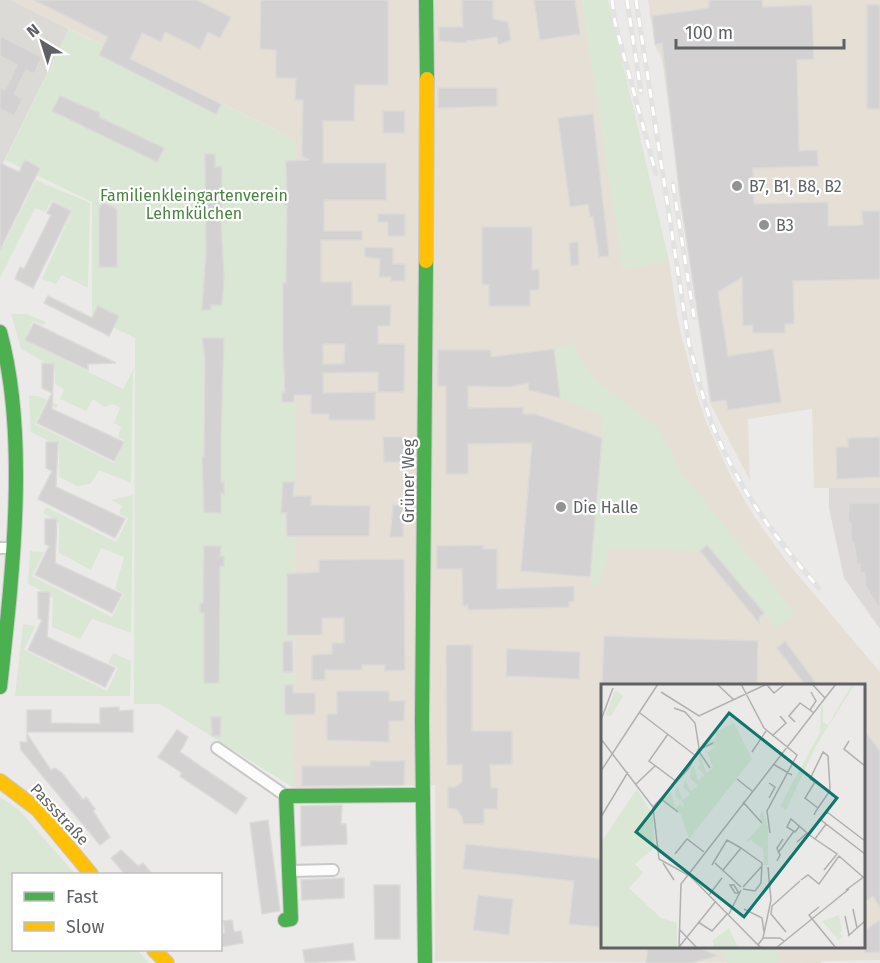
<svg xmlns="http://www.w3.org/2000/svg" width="880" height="963" font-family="'Fira Sans',sans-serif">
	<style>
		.commercial { fill: #e5dfd6; fill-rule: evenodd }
		.industrial { fill: #dcd9d8 }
		.education { fill: #dcdad6 }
		.green { fill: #dae7d5 }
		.building { fill: #d3d1d1; stroke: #dcdad8; stroke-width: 1.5; fill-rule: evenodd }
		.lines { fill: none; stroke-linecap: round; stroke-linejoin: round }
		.street-casing { stroke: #c9c8c8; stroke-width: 14 }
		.fast-casing { stroke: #c8c8c8; stroke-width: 16 }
		.slow-casing { stroke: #c8c8c8; stroke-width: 16 }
		.street { stroke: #fcfcfc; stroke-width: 10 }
		.fast { stroke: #4caf50; stroke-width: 14 }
		.slow { stroke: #ffc107; stroke-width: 14 }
		.rail-casing { stroke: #e2e2e2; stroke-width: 5 }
		.rail { stroke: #fff; stroke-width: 3; stroke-dasharray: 9; stroke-linecap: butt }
		.poi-dot { fill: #909293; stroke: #fff; stroke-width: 2 }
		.labels { text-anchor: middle; stroke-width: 4.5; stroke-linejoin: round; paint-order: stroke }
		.poi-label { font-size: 16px; fill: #5e6265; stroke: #fff; text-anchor: start }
		.park-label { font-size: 16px; fill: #47843e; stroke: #fff }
		.street-label { font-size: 16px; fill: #5e6265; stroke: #fff }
		.inset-road { fill: none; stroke: #afb0b0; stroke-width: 1.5 }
		.view { fill: #0f766e; fill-opacity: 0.15; stroke: #0f766e; stroke-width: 3 }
		.inset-edge { fill: none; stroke: #5e6265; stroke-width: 3 }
	</style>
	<rect width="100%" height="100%" fill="#eceae8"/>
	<g class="commercial">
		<path d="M 11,0 L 582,0 L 623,269 L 669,261 L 679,326 L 697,395 L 705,419 L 731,477 L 754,516 L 787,562 L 880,672 L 880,960 L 822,961 L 821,963 L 435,961 L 435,785 L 294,788 L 296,140 ZM 602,686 L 864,686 L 864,946 L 602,946 Z"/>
		<path d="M 648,0 L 880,0 L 880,488 L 814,488 L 812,409 L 748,419 L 750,481 L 710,403 L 662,59 L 655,46 Z"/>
	</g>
	<path class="industrial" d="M 829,488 L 880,488 L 880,629 L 844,578 L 829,508 Z"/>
	<path class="education" d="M 0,0 L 11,0 L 69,29 L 0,169 Z"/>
	<g class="green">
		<path d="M 582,0 L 608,0 L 669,261 L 623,270 Z"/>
		<path d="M 69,29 L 296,140 L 294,788 L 160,704 L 134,704 L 135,338 L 92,317 L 92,202 L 5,160 Z"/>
		<path d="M 36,180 L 90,203 L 88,288 L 62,275 L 56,284 L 42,279 L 72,211 L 52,200 L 45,212 L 35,208 L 0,278 L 0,243 L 4,245 Z"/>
		<path d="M 11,314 L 27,314 L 46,322 L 44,325 L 33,321 L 24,340 L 123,389 L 133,370 L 131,483 L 99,470 L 90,484 L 77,486 L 59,477 L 59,446 L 31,432 L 29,395 L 38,396 L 58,405 L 56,408 L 45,404 L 35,424 L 114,463 L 125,441 L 118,437 L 121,427 L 114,423 L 120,408 L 113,404 L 104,407 L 93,399 L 86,411 L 60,399 L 64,389 L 55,384 L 55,368 L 21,349 Z"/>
		<path d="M 574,344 C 594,390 620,393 652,423 C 667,438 671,454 680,471 L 796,613 L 776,629 L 707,545 L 700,551 L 609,549 L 599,586 L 592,585 L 590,577 L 602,416 L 560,398 L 554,349 Z"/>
		<path d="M 133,495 L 131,633 L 92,619 L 80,639 L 52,627 L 53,598 L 28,583 L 30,551 L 44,552 L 32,576 L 112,617 L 124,594 L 115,589 L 124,557 L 101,548 L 91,570 L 59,553 L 59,523 L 43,513 L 46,507 L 116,542 L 128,519 L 119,513 L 122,506 L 111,500 Z"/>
		<path d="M 23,624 L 35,626 L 24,650 L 107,691 L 118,668 L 108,663 L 113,653 L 131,661 L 130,696 L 15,696 Z"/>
		<path d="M 0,797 L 19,810 L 75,874 L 14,874 L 14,950 L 137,950 L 149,963 L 0,963 Z"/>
		<path d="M 697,947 L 778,947 L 777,963 L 727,963 L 726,956 L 721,950 L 708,952 Z"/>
	</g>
	<g class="building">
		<path d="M 34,0 L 197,0 L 231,17 L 220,38 L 208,32 L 200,49 L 165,32 L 161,42 L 142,33 L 130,59 L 221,104 L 216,114 L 99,55 L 108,37 Z"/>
		<path d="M 261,0 L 388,0 L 388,85 L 355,85 L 354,121 L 323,121 L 323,163 L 386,163 L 386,200 L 324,200 L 324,231 L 362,231 L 362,240 L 321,240 L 321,282 L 352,282 L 352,305 L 391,305 L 390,326 L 378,326 L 378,344 L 405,344 L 404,392 L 378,392 L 378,372 L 323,373 L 323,393 L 375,392 L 375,420 L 329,420 L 329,414 L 311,414 L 311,395 L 294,395 L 294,402 L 282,402 L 282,392 L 285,392 L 283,348 L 283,283 L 286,283 L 287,205 L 284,205 L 284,195 L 287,195 L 286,161 L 310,160 L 302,156 L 303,100 L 295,100 L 296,78 L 276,78 L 276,50 L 260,49 ZM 323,344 L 345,344 L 344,364 L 323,364 Z"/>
		<path d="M 462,0 L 493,0 L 493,19 L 508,22 L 511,40 L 498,45 L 497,37 L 467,41 L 467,43 L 439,41 L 439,27 L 463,27 Z"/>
		<path d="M 534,0 L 575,0 L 580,34 L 540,40 Z"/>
		<path d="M 709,0 L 762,0 L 763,7 L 812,5 L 814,59 L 797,60 L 799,151 L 817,150 L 818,166 L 753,168 L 754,204 L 828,202 L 828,226 L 863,225 L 862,211 L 880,211 L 880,279 L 793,281 L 794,324 L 785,324 L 785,333 L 753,333 L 753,325 L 743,326 L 742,277 L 718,292 L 728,356 L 773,349 L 781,402 L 728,410 L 726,400 L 711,402 L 680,197 L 662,43 L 655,44 L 652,16 L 709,8 Z"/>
		<rect x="867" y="5" width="13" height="104"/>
		<path d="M 0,36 L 42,57 L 34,74 L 26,70 L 14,94 L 23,99 L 14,116 L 0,109 L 0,87 L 5,90 L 17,65 L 0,56 Z"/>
		<path d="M 438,88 L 497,88 L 497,106 L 438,108 Z"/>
		<path d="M 60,96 L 100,113 L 99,117 L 164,148 L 157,162 L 52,111 Z"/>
		<path d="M 383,111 L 405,111 L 404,133 L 383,133 Z"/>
		<path d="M 593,114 L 609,256 L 599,257 L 593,216 L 590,217 L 588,204 L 570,207 L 558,118 Z"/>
		<path d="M 205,154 L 215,154 L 215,167 L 222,167 L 221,211 L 226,211 L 226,222 L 221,222 L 224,277 L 222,305 L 211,305 L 211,310 L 202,310 L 206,254 Z"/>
		<path d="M 25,160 L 40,168 L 0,250 L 0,163 L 19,172 Z"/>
		<path d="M 53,202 L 71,211 L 33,288 L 15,279 L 20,267 L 24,269 L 51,215 L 47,213 Z"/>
		<path d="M 103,202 L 117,209 L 117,267 L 99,267 L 99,209 Z"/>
		<path d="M 378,214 L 405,214 L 405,236 L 388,236 L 388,222 L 378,222 Z"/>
		<path d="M 482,227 L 532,227 L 532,270 L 539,269 L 539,290 L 530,290 L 530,306 L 489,306 L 489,285 L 482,284 Z"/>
		<path d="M 578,242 L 579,265 L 571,266 L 569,243 Z"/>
		<path d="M 365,247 L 393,248 L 393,264 L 405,264 L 405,281 L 391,281 L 391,277 L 379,277 L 380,259 L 365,257 Z"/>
		<path d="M 48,296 L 92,318 L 98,306 L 119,316 L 109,336 L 44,303 Z"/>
		<path d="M 34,323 L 48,330 L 116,363 L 88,364 L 88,370 L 25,340 Z"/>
		<path d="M 202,338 L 224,338 L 221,435 L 221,482 L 224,482 L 224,494 L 221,493 L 221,513 L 204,512 L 202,457 L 204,457 L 205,357 Z"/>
		<path d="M 554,349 L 560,398 L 529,390 L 528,383 L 509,387 L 468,386 L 468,408 L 523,407 L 523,414 L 535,414 L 602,438 L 590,577 L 521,571 L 532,443 L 468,444 L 468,474 L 446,474 L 446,386 L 438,386 L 438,350 L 491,350 L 491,357 Z"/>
		<path d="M 42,363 L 54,364 L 52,409 L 124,442 L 114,461 L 37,423 L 52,393 L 42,388 Z"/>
		<path d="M 383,437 L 404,437 L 404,462 L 384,462 Z"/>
		<path d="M 880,437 L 880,477 L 837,479 L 836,447 L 848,447 L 848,438 Z"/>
		<path d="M 46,442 L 58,442 L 56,487 L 125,519 L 115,538 L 38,499 L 52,471 L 46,468 Z"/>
		<path d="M 283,482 L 294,482 L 293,496 L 311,496 L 311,505 L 370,506 L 369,536 L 287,536 L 286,513 L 281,513 Z"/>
		<path d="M 849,503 L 880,503 L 880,610 L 865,585 L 865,573 L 860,573 L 860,564 L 857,565 L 854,542 L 851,542 L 851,523 L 848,523 Z"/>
		<path d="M 393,505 L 403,505 L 403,537 L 390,537 Z"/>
		<path d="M 45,519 L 57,519 L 55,563 L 122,594 L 112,613 L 35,575 L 49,546 L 45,544 Z"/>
		<path d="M 483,545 L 483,549 L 497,549 L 497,589 L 574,586 L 574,601 L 569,602 L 569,607 L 468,610 L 468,605 L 463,606 L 462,569 L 437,569 L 437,546 Z"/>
		<path d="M 707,545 L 764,613 L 759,617 L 759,623 L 700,551 Z"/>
		<path d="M 204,546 L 221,546 L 220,556 L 224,556 L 224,566 L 220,566 L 219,683 L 204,683 L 204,613 L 200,613 L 200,603 L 203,603 Z"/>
		<path d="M 404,559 L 405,670 L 385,671 L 385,665 L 362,665 L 362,670 L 325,670 L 325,680 L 312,680 L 312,655 L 332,654 L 332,643 L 344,643 L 344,618 L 322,618 L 322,635 L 287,635 L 287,574 L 319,572 L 319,560 Z"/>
		<path d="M 38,592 L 50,592 L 47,637 L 115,668 L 105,687 L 28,650 L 42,620 L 38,618 Z"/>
		<path d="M 604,636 L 758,641 L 757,686 L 602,686 Z"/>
		<path d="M 292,641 L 293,672 L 283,672 L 283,642 Z"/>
		<path d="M 785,641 L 818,686 L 806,686 L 777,648 Z"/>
		<path d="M 446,645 L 472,645 L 472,731 L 512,731 L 512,764 L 490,765 L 491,788 L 498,788 L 497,809 L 484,809 L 484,824 L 463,824 L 462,816 L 456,809 L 448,808 L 448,787 L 455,787 L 462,782 L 462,765 L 447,765 Z"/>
		<path d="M 507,649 L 580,652 L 579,679 L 506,676 Z"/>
		<path d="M 285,685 L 293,685 L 293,693 L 315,693 L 315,714 L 285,715 Z"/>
		<path d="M 337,691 L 389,691 L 389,701 L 405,701 L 404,721 L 389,721 L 389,742 L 327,740 L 327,714 L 337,714 Z"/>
		<path d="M 119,707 L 119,711 L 133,710 L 133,732 L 27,732 L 27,710 L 51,710 L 51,723 L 100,724 L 100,708 Z"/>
		<path d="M 211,717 L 221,717 L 220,736 L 212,736 Z"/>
		<path d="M 177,730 L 188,737 L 180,752 L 247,798 L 236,814 L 180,776 L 182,773 L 158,757 Z"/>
		<path d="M 864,730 L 880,751 L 880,907 L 873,896 L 864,903 Z"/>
		<path d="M 27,734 L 51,770 L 55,768 L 62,773 L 83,800 L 86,797 L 95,809 L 93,811 L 110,837 L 100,845 L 21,750 L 20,742 L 27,742 Z"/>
		<path d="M 370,761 L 405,761 L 404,785 L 302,786 L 302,766 L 370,766 Z"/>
		<path d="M 342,805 L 341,824 L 346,824 L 347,844 L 301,846 L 301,806 Z"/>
		<path d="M 268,820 L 280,911 L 262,914 L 250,823 Z"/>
		<path d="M 466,844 L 603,859 L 600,927 L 569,924 L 574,881 L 463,869 Z"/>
		<path d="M 121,850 L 138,866 L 143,863 L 152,874 L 125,874 L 111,858 Z"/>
		<path d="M 344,878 L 344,898 L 302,900 L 301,880 Z"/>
		<path d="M 374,885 L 400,885 L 400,939 L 375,939 Z"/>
		<path d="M 478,895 L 513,899 L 509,935 L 473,930 Z"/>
		<path d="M 232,920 L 234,932 L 241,931 L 243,943 L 220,947 L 220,934 L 225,933 L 223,921 Z"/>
		<path d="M 880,920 L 880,952 L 865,953 L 864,931 Z"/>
		<path d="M 353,943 L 355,960 L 305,963 L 303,950 Z"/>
		<path d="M 648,946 L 697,946 L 717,956 L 692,963 L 646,963 Z"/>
	</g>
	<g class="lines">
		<defs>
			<g id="street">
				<path d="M 0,548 L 13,548"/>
				<path d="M 217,748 L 286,796"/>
				<path d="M 289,871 L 333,870"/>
			</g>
			<g id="fast">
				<path d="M 426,0 L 427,79"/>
				<path d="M 0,332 C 29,437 12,579 0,687"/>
				<path d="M 285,920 L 291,919 L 286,796 L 421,795"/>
				<path d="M 425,963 L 422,722 L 426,261"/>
			</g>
			<g id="slow">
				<path d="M 426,261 L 427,79"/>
				<path d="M 0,781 L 37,809 L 91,874"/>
				<path d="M 154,950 L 167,963"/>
			</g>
		</defs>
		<use href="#street" class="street-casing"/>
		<use href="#fast" class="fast-casing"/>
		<use href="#slow" class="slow-casing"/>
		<use href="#street" class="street"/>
		<use href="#fast" class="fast"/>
		<use href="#slow" class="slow"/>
		<defs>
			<g id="rail">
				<path d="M 612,0 L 615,23 L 656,174"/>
				<path d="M 627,0 L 641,92"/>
				<path d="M 636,0 L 689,344 C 698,375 704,407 717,436 C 742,493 778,542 819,588"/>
				<path d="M 673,184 L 694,317"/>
			</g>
		</defs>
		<use href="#rail" class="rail-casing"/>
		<use href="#rail" class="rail"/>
	</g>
	<g class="poi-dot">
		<circle cx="737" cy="186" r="6"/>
		<circle cx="764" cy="225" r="6"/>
		<circle cx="561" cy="507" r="6"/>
	</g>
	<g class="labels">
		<g class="poi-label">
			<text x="749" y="192">B7, B1, B8, B2</text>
			<text x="776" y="231">B3</text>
			<text x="573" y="513">Die Halle</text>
		</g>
		<g class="park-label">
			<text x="194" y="201">Familienkleingartenverein<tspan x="194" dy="18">Lehmkülchen</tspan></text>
		</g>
		<g class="street-label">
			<text transform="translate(408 481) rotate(-90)" y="6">Grüner Weg</text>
			<text transform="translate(60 814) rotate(47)" y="6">Passstraße</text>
		</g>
	</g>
	<g transform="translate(601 684)">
		<rect width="264" height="264" fill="#eceae8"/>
		<path d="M 251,0 L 254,0 L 216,60 L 185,126 L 179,122 L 219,48 L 220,23 L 222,21 L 222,38 L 227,41 ZM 14,6 L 22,12 L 10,32 L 5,31 ZM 133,39 L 151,75 L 88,155 L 80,131 L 62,116 L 70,108 L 74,124 L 79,120 L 81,123 L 83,120 L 74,111 L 75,104 L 80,101 L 76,103 L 82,116 L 89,110 L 82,103 L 84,96 L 90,107 L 97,102 L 89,94 L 90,85 L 93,81 L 97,97 L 103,91 L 97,84 L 99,80 L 97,74 L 99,69 L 105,89 L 112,84 L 106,68 L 116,62 L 100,64 L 101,59 L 115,55 L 113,49 ZM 36,105 L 52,131 L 53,164 L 34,180 L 42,189 L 28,204 L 60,234 L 76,239 L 76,264 L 4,264 L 0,259 L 0,158 ZM 162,126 L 167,144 L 167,181 L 163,181 L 162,165 L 150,156 L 144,158 L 162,139 L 158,132 ZM 238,231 L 241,247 L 238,249 L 242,252 L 238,256 L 221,237 ZM 128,244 L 137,264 L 113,264 L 112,256 Z" fill="#dae7d5"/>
		<path class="inset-road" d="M 116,0 L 133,16M 140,0 L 163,44 L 196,71 L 166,127 L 169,149M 211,0 L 224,14M 166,1 L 173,9 L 184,0M 60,8 L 98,32 L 166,0M 209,26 L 215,17 L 210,8M 39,29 L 95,72M 0,36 L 12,4M 194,38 L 188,32 L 199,19 L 213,29M 67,50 L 48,77 L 76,98M 171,52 L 185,39 L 179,32M 0,55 L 52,123 L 58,175 L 89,192 L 160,264M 248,57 L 243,65 L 264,82M 151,68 L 165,47M 172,80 L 191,91M 109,84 L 97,66 L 112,59M 0,87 L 57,0M 136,95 L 151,107M 214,98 L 204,114 L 217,124M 168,99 L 174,103 L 168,114M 35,100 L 54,82M 60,115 L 77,128M 142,118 L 161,139M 52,123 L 88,84 L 98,64 L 94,39 L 84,28 L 73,24M 213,131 L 215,127 L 228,108 L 229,105 L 227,72 L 222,68 L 209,95 L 228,108M 0,133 L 27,88M 206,149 L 214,155 L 225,140M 214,155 L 236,170 L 223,186M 264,157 L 226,128 L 220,136 L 264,170M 196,158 L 206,149 L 190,135 L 186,143 L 194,148 L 198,143M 56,166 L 78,183M 177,169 L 193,147M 74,170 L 86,155 L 103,168M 176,177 L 179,171 L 176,164 L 182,155M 62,179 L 73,196M 114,179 L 140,203M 111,181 L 126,156 L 140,164M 122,186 L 140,164 L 161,179 L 160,199 L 154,207 L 142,205M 200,196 L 207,191 L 218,200 L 238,172 L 262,193M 129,201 L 133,201 L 138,209 L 134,209 ZM 142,203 L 161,182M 245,206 L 264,192M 108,211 L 121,194M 218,223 L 208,231 L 235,264M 143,225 L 161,234 L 163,248M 252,225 L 256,244M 128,230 L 140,206M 244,232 L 248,251M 97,238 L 111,247 L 127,229M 78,245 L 96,264M 185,248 L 170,230 L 171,222 L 199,197M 247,252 L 264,237M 162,254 L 179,254 L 183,257M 157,261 L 162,254 L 170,216 L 167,183M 78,263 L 115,217M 78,264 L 80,200 L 235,0M 175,264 L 248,205"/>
		<path class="view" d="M 128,29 L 236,114 L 143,233 L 35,148 Z"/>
		<rect width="264" height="264" class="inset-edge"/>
	</g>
	<rect x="12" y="873" width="210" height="78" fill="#ffffff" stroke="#bfc0c1" stroke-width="1.5"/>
	<rect x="24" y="892" width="30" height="9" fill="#4caf50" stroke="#bfc0c1" stroke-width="1.5"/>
	<text x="66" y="903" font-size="18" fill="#5e6265">Fast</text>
	<rect x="24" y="922" width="30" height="9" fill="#ffc107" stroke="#bfc0c1" stroke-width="1.5"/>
	<text x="66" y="933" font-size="18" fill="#5e6265">Slow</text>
	<g transform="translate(42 42) rotate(322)" stroke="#ffffff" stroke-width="4.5" paint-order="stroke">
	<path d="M0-4.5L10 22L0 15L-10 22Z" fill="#5e6265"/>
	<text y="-9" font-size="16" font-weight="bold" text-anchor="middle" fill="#5e6265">N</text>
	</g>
	<path d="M676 39v9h168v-9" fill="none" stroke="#5e6265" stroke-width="3"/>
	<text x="685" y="39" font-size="18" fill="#5e6265" stroke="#ffffff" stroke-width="4.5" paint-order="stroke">100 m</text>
</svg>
